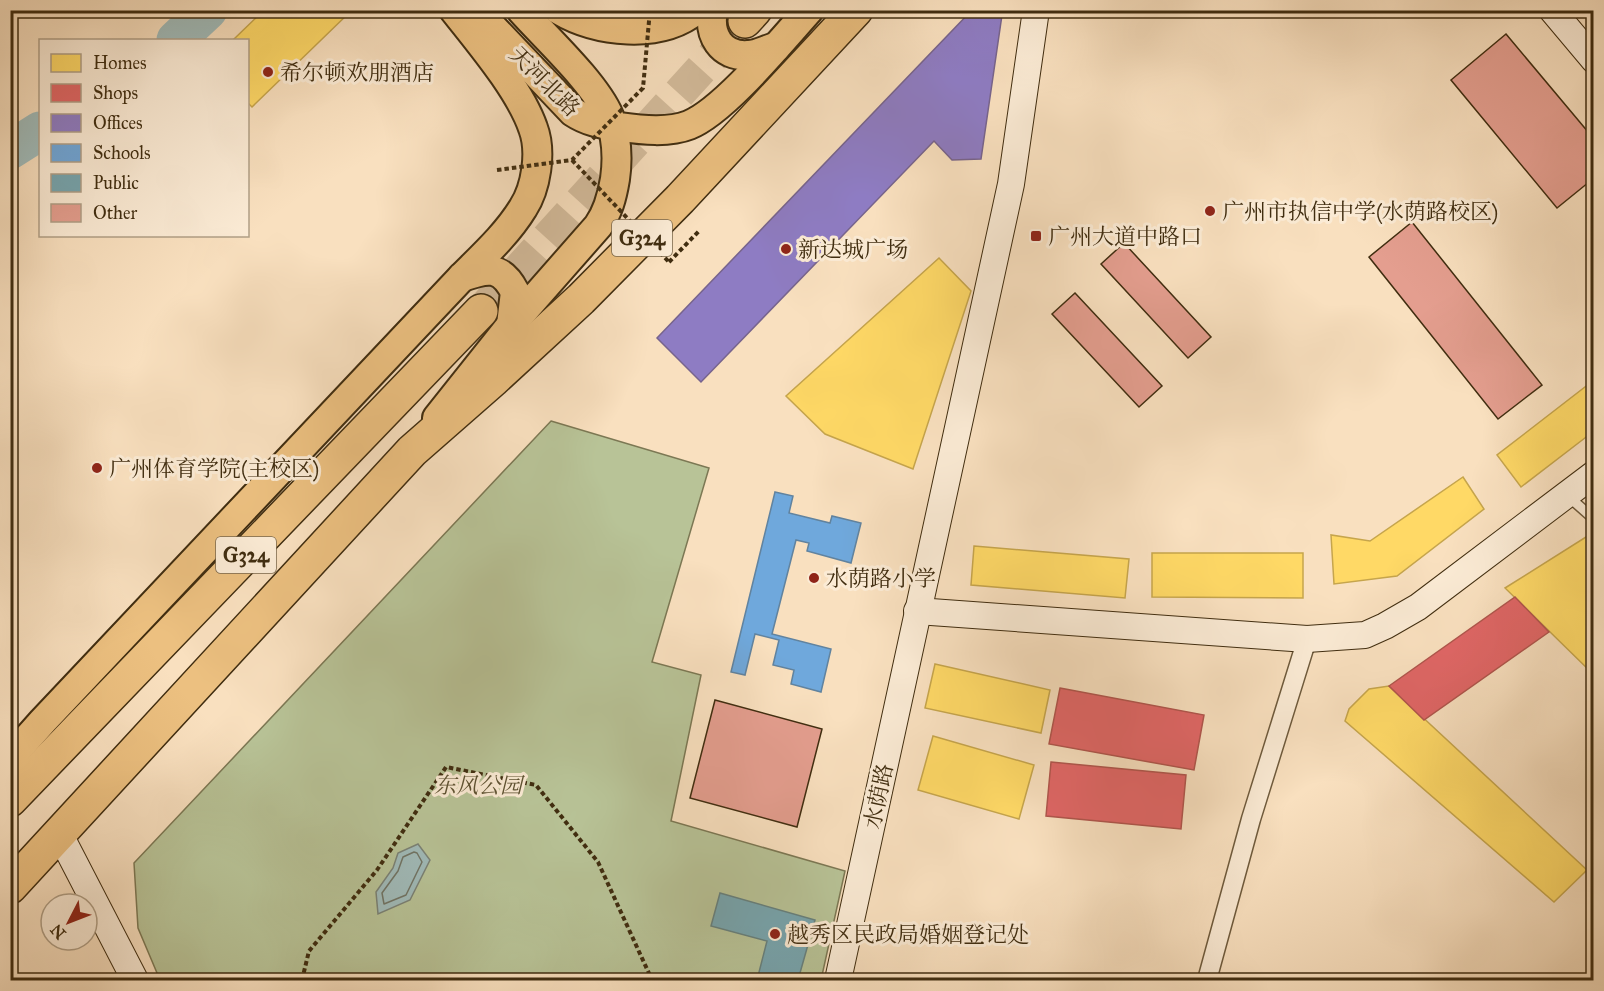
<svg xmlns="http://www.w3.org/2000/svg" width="1604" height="991" font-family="'IM FELL Great Primer','Noto Serif SC',serif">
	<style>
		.green { fill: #b8c397; stroke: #7c7854; stroke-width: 1.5 }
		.water { fill: #a0bbba; stroke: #7a8276; stroke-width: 1.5 }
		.homes { fill: #ffd966; stroke: #c6a54c; stroke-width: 1.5 }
		.shops { fill: #e06666; stroke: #b0554c; stroke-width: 1.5 }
		.offices { fill: #8e7cc3; stroke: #77648d; stroke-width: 1.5 }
		.schools { fill: #6fa8dc; stroke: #61839f; stroke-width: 1.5 }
		.public { fill: #76a5af; stroke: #66817f; stroke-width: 1.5 }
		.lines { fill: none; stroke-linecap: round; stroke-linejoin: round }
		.shore { stroke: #707465; stroke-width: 1.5 }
		.river { stroke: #a0bbba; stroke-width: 39 }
		.building { fill: #e49e8f; stroke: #402d10; stroke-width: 1.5 }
		.highway-tunnel { stroke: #d4bc9c; stroke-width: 33; stroke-dasharray: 33 16; stroke-linecap: butt }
		.lane-casing { stroke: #6e5a3c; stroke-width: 12 }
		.street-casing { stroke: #6e5a3c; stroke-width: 21 }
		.secondary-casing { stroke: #402d10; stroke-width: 28 }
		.primary-casing { stroke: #402d10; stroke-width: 32 }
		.highway-casing { stroke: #402d10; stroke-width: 36 }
		.path { stroke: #402d10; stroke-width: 4; stroke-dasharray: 4.5 3; stroke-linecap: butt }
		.lane { stroke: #fbebd5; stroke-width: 9 }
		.street { stroke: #fbebd5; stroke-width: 18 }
		.secondary { stroke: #fbebd5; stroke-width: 26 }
		.primary { stroke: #ecc080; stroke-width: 28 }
		.highway { stroke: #ecc080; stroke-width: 33 }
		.path-bridge { stroke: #402d10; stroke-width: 4; stroke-dasharray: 4.5 3; stroke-linecap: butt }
		.poi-dot { fill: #8f2418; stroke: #fbebd5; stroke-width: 2 }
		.labels { text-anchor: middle; stroke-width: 6; stroke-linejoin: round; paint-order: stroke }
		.shield { fill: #fbebd5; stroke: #78664b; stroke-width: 1.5 }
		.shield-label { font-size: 21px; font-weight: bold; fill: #402d10 }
		.poi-label { font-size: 22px; fill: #402d10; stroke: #fbebd5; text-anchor: start }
		.street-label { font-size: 22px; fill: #402d10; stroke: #fbebd5 }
		.park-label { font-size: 22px; font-style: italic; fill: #5e5232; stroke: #fbebd5 }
	</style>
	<rect width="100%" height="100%" fill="#f9e0bf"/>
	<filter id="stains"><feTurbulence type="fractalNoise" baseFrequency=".00333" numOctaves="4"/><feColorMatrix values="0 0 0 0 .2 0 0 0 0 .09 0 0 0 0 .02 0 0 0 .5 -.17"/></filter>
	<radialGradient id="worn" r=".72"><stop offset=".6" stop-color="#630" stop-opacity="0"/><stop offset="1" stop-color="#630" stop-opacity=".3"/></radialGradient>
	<path class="green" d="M 551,421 L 709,468 L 652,662 L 701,675 L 671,821 L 845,871 L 821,980 L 160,980 L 138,928 L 134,863 Z"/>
	<path class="water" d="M 418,844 L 430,860 L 410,900 L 378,914 L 376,892 L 393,868 L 398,853 Z"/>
	<g class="homes">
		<path d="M 264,10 L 352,10 L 252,107 L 248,103 L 248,40 L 233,40 Z"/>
		<path d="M 939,258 L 971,291 L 913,469 L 825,434 L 786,396 Z"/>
		<path d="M 1594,380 L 1594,431 L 1521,487 L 1497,455 Z"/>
		<path d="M 1463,477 L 1484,509 L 1397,576 L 1334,584 L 1331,535 L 1370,541 Z"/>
		<path d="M 1586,537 L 1594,543 L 1594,675 L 1505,588 Z"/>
		<path d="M 974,546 L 1129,559 L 1125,598 L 971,585 Z"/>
		<path d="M 1152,553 L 1303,553 L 1303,598 L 1152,597 Z"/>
		<path d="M 935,664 L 1050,690 L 1041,733 L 925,708 Z"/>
		<path d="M 1389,686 L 1587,870 L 1554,902 L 1345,721 L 1349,709 L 1369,689 Z"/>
		<path d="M 933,736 L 1034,765 L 1019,819 L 918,790 Z"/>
	</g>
	<g class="shops">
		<path d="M 1515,597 L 1549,632 L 1424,720 L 1389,686 Z"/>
		<path d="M 1060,688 L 1204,715 L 1194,770 L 1049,744 Z"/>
		<path d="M 1051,762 L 1186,775 L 1181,829 L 1046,816 Z"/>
	</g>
	<path class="offices" d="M 972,10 L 998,10 L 1002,15 L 981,159 L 952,160 L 934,141 L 701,382 L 657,338 Z"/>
	<path class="schools" d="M 775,492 L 793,496 L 789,513 L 830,523 L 832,516 L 861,523 L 851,563 L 807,551 L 809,543 L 796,540 L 772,634 L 831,649 L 821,692 L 791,684 L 794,670 L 773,665 L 779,640 L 755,634 L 745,675 L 731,672 Z"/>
	<path class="public" d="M 720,893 L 815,920 L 798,980 L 757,980 L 767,941 L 711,926 Z"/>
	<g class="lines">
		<path class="shore" d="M 414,852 L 417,853 L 422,862 L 406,895 L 384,904 L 382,893 L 398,871 L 403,857 Z"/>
		<g class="river">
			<path d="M 176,40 L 208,10"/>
			<path d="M 10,150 L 40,131"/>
		</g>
	</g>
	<g class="building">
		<path d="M 1506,34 L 1594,139 L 1594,178 L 1557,208 L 1451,80 Z"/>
		<path d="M 1412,222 L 1542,385 L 1498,419 L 1369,257 Z"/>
		<path d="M 1124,243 L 1211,337 L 1188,358 L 1101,264 Z"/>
		<path d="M 1075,293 L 1162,386 L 1139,407 L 1052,314 Z"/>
		<path d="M 715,700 L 822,729 L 797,827 L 690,798 Z"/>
	</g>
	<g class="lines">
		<path class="highway-tunnel" d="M 481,311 L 745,21"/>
		<defs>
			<path id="lane" d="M 1569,497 L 1594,519"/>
			<path id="street" d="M 1207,980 L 1251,819 L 1307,639"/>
			<g id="secondary">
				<path d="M 1552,10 L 1594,60"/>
				<path d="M 917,611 L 1307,639 L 1365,635 L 1385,626 L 1418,607 L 1594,474"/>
				<path d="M 59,833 L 135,980"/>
				<path d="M 838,980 L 1011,184 L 1036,10"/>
			</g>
			<g id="primary">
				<path d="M 476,10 L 573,112 C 588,122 603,124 620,127 C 642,130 669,133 689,125 C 724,111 782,40 809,10"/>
				<path d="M 559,10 C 596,32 660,40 696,10"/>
				<path d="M 713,10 C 708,35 721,57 748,55 C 757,55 767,49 776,47"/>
				<path d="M 462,277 C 488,268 501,265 515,292 L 511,325"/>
				<path d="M 437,418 L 511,325 L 598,226 C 608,212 612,197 615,179 C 618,158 617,137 609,116 C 595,83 546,38 521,10"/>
				<path d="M 10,758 L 43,721 L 462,277 C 484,255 507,234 523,208 C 536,188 542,152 533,128 C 520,90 480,43 454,10"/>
			</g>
			<g id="highway">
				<path d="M 745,21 L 755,10"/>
				<path d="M 10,800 L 481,311"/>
				<path d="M 10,887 L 412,451 L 493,380 L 581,299 L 680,199 L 856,10"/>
			</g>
		</defs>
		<use href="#lane" class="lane-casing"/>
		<use href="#street" class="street-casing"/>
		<use href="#secondary" class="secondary-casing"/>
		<use href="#primary" class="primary-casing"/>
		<use href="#highway" class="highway-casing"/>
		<g class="path">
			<path d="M 669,262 L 700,230"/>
			<path d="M 302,980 L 309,951 L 377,870 L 446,767 L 536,785 L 598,862 L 652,980"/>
		</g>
		<use href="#lane" class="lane"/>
		<use href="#street" class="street"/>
		<use href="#secondary" class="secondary"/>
		<use href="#primary" class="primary"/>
		<use href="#highway" class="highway"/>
		<g class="path-bridge">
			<path d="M 572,160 L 669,262"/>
			<path d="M 497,170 L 572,160 L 643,88 L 650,10"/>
		</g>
	</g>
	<g class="poi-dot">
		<circle cx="268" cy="72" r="6"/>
		<circle cx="1210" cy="211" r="6"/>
		<rect x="1030" y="230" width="12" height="12" rx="3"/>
		<circle cx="786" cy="249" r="6"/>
		<circle cx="97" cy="468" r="6"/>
		<circle cx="814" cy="578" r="6"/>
		<circle cx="775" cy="934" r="6"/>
	</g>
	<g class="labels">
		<g class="shield">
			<rect x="612" y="220" width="60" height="36" rx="4.5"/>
			<rect x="216" y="537" width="60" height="36" rx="4.5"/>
		</g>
		<g class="shield-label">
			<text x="642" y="245">G324</text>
			<text x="246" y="562">G324</text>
		</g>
		<g class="poi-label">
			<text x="280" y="80">希尔顿欢朋酒店</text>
			<text x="1222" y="219">广州市执信中学(水荫路校区)</text>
			<text x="1048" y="244">广州大道中路口</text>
			<text x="798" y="257">新达城广场</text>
			<text x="109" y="476">广州体育学院(主校区)</text>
			<text x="826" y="586">水荫路小学</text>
			<text x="787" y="942">越秀区民政局婚姻登记处</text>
		</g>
		<g class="street-label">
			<text transform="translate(545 81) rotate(45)" y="8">天河北路</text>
			<text transform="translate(878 796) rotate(-78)" y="8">水荫路</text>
		</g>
		<g class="park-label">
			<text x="478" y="793">东风公园</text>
		</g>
	</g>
	<rect width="1604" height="991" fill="none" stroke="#f9e0bf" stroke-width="36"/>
	<rect x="12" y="12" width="1580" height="967" fill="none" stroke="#402d10" stroke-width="3"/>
	<rect x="18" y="18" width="1568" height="955" fill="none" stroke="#402d10" stroke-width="1.5"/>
	<rect x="39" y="39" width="210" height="198" fill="#fbebd5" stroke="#b09f86" stroke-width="1.5"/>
	<rect x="51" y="54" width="30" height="18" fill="#ffd966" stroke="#b09f86" stroke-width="1.5"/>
	<text x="93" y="69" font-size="18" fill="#402d10">Homes</text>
	<rect x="51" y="84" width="30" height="18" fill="#e06666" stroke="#b09f86" stroke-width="1.5"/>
	<text x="93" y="99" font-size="18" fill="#402d10">Shops</text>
	<rect x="51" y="114" width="30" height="18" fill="#8e7cc3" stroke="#b09f86" stroke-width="1.5"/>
	<text x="93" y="129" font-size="18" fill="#402d10">Offices</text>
	<rect x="51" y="144" width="30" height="18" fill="#6fa8dc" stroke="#b09f86" stroke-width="1.5"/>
	<text x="93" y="159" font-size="18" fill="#402d10">Schools</text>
	<rect x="51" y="174" width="30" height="18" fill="#76a5af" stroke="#b09f86" stroke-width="1.5"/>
	<text x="93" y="189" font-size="18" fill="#402d10">Public</text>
	<rect x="51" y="204" width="30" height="18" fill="#e49e8f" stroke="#b09f86" stroke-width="1.5"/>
	<text x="93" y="219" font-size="18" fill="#402d10">Other</text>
	<g transform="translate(69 922) rotate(228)"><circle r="28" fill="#fbebd5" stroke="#b09f86" stroke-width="1.5"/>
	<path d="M0-4.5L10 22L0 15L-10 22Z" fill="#8f2418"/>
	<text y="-9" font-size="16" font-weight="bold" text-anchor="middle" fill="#402d10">N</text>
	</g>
	<rect width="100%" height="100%" filter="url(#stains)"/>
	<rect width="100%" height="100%" fill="url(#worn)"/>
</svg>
